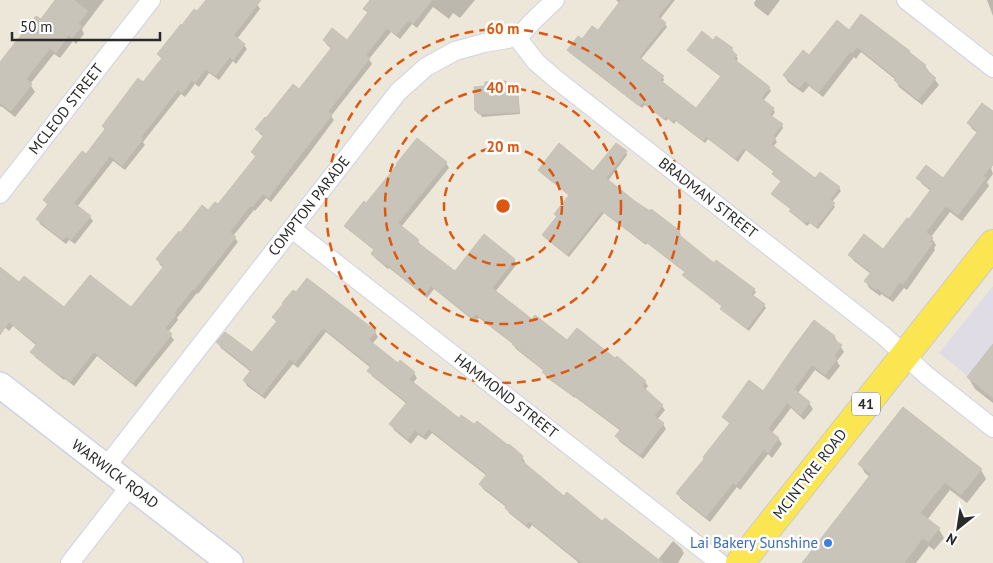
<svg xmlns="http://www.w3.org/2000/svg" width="993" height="563" font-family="'PT Sans',sans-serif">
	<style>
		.industrial { fill: #dfdce5 }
		.shadow { fill: #0003 }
		.building { fill: #c8c4ba; stroke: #c8c3b4 }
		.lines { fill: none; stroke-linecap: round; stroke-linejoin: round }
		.street-casing { stroke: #d0d1e4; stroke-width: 20 }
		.secondary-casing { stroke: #d0d1e4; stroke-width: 28 }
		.primary-casing { stroke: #ccc; stroke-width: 30 }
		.street { stroke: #fff; stroke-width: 18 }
		.secondary { stroke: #fff; stroke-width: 25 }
		.primary { stroke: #fbe652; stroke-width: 28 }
		.ring { fill: none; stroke: #de570e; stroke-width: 2.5; stroke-dasharray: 9 6 }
		.shop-dot { fill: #3f7fe0; stroke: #fff; stroke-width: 2 }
		.labels { text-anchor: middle; stroke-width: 5; stroke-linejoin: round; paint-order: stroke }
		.shield { fill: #fff; stroke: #6a6a6a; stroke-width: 1 }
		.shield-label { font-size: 14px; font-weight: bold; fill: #2a2a2a }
		.street-label { font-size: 15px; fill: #2a2a2a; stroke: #fff }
		.shop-label { font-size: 15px; fill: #366cbe; stroke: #fff; text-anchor: end }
		.centre { fill: #de570e; stroke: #fff; stroke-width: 2.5 }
		.ring-label { font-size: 15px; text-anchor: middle; font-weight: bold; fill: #de570e; stroke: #fff; stroke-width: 5; stroke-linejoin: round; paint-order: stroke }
	</style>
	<rect width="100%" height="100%" fill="#ede7da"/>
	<path class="industrial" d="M 993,286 L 993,396 L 939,353 Z"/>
	<g class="shadow">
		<path d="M 57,0 L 104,0 L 82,29 L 84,34 L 76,44 L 73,41 L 60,58 L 54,54 L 30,84 L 35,92 L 15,117 L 1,106 L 0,107 L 0,61 L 1,62 L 41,21 Z"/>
		<path d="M 207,0 L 258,0 L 257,4 L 260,9 L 237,39 L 244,45 L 247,49 L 236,64 L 233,61 L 219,80 L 209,73 L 199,87 L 195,84 L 185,97 L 181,94 L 143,142 L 145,145 L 125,170 L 113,161 L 77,207 L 90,217 L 93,221 L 75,244 L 69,240 L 66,244 L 40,224 L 38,219 L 48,206 L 45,201 L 86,156 L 106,131 L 103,126 L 143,84 L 162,60 L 159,55 L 182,27 L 197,13 Z"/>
		<path d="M 372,0 L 475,0 L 460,18 L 453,13 L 449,19 L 433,7 L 417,28 L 412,24 L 400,39 L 391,32 L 369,59 L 372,64 L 331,116 L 334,120 L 308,155 L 271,202 L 266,198 L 255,211 L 254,210 L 233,236 L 238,242 L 198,294 L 197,293 L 177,318 L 178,320 L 168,332 L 174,340 L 136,387 L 97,356 L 74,386 L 65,379 L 64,380 L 35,357 L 32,352 L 37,346 L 13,326 L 9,331 L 0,323 L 0,270 L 19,283 L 65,309 L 132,309 L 164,268 L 160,265 L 158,260 L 181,234 L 209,212 L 218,206 L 256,158 L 252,152 L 264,137 L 260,134 L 257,129 L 299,90 L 332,49 L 327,45 L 324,40 L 347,41 L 368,14 L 365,9 Z"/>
		<path d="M 616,0 L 675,0 L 660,19 L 665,24 L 667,27 L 641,59 L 663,77 L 664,80 L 662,83 L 697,109 L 721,77 L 690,53 L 689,50 L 713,42 L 732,49 L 738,59 L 736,62 L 769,88 L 771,91 L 763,101 L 773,109 L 775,112 L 771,118 L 782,125 L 783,128 L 775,139 L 777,142 L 773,147 L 815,179 L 839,188 L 841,191 L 832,202 L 835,207 L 818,229 L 810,223 L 807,226 L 793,214 L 791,211 L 792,210 L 775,197 L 773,194 L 782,182 L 775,177 L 773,174 L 774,172 L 746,150 L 738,162 L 708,139 L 705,143 L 676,121 L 674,124 L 668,119 L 666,121 L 645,105 L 642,108 L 570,53 L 568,50 L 598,32 L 620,4 Z"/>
		<path d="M 756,0 L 780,0 L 768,16 L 755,6 L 754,3 Z"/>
		<path d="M 987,0 L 993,0 L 993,16 Z"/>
		<path d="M 849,32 L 909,52 L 925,66 L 939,85 L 922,105 L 899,87 L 896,80 L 861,52 L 856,59 L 854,57 L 823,97 L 809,86 L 803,93 L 788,82 L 784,75 L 810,57 Z"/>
		<path d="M 507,85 L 516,85 L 518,88 L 520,114 L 482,117 L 480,114 L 478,114 L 476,111 Z"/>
		<path d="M 993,113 L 993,165 L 991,168 L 993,174 L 987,182 L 989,186 L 962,221 L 950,212 L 931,237 L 936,245 L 934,248 L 935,250 L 907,290 L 904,288 L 893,302 L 881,294 L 880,296 L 869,288 L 866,281 L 871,274 L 854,261 L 850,255 L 884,251 L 909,221 L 931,191 L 922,184 L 918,178 L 943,180 L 978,133 L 972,129 L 969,123 Z"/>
		<path d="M 417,139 L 446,163 L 449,168 L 401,227 L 418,241 L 421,246 L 455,273 L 514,260 L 517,264 L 495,292 L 532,321 L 567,342 L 645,382 L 648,386 L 645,390 L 662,406 L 665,410 L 657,420 L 663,424 L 666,429 L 643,459 L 619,441 L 617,436 L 621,431 L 575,397 L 575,398 L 546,377 L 544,371 L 516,349 L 513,344 L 479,318 L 475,322 L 434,289 L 427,298 L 389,268 L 388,269 L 375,258 L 372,254 L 375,251 L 349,230 L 346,226 L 366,205 Z"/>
		<path d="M 626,152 L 627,155 L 608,181 L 650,213 L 652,211 L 679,232 L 681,235 L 679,237 L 715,265 L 754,290 L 756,292 L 753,296 L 764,305 L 766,308 L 749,331 L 724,311 L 723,307 L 686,278 L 684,275 L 686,273 L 647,243 L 646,245 L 604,213 L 569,257 L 545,238 L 543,235 L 557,218 L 555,214 L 570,196 L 541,173 L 539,170 L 594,173 Z"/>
		<path d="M 273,317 L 375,332 L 378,337 L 372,344 L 398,365 L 414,373 L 417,378 L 412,384 L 459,420 L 508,447 L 509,446 L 522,457 L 525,462 L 524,464 L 564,498 L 657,561 L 673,541 L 681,548 L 684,553 L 678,563 L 577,563 L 578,562 L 532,525 L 529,529 L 509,513 L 506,507 L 483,489 L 480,484 L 487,476 L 432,433 L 426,440 L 418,435 L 411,444 L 394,430 L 391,424 L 407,404 L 372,376 L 369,371 L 371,368 L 326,332 L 298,368 L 293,364 L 265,399 L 247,386 L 244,380 L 251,372 L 221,348 L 218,343 L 252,354 L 277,323 Z"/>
		<path d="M 834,336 L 844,352 L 837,361 L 840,366 L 829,380 L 815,370 L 798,393 L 809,403 L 813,409 L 804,420 L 791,408 L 772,433 L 778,438 L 782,444 L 772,458 L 768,454 L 740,490 L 737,487 L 710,522 L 681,499 L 677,493 L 705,459 L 730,425 L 724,417 L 763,393 Z"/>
		<path d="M 993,346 L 993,403 L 975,389 L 968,377 Z"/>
		<path d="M 860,464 L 981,470 L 986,479 L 967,503 L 950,490 L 927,520 L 939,529 L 944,538 L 934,550 L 929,546 L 916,563 L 803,563 L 871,478 L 865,473 Z"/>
	</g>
	<g class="building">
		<path d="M 55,0 L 74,0 L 88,11 L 78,24 L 82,26 L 72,38 L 69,35 L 56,53 L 50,48 L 26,79 L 32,84 L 11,111 L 0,103 L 0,62 L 36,16 L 41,19 Z"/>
		<path d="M 206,0 L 261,0 L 234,35 L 245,44 L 233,60 L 230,57 L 215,76 L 206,69 L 195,83 L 192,80 L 182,93 L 178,90 L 141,137 L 143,139 L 122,166 L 110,156 L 74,203 L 91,216 L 71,240 L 66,236 L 63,240 L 36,219 L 48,204 L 43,200 L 82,151 L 86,154 L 105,129 L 102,126 L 138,78 L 143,82 L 162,58 L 157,54 L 181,24 L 182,25 L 194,9 L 197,11 Z"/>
		<path d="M 370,0 L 432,0 L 413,24 L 409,20 L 396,35 L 387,28 L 366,55 L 370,58 L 328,112 L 332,115 L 305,149 L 268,198 L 263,194 L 252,207 L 250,206 L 230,232 L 236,237 L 194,290 L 193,289 L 174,313 L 176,315 L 165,328 L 172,334 L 133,383 L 94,352 L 70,382 L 61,375 L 60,376 L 30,352 L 37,344 L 9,322 L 0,335 L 0,267 L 19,282 L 24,276 L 64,307 L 90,275 L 131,307 L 164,266 L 156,259 L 179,231 L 180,233 L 202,205 L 208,210 L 215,202 L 218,204 L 256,156 L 251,152 L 264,135 L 255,129 L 265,117 L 266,118 L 293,84 L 299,89 L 332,47 L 323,40 L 332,28 L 347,40 L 368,12 L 363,9 Z"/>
		<path d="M 621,0 L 671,0 L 658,16 L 666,23 L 639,57 L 664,76 L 660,80 L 696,108 L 721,76 L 687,50 L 702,31 L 713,40 L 716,36 L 733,48 L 731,50 L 737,55 L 734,59 L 770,87 L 761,98 L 774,108 L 770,115 L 783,124 L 773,136 L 776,138 L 771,144 L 815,178 L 820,172 L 840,187 L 830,200 L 835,203 L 816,227 L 808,221 L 805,223 L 789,211 L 791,209 L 771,194 L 781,181 L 772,174 L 774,171 L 744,148 L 735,159 L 706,137 L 703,141 L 674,119 L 672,122 L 666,116 L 664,119 L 643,102 L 639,106 L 567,50 L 578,36 L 582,39 L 592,26 L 598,30 Z"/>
		<path d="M 861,14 L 910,51 L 909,52 L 926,65 L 923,67 L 936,78 L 918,100 L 894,80 L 896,78 L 857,47 L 852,53 L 850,52 L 819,92 L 805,81 L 799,88 L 783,75 L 803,50 L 809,55 L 837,20 L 849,30 Z"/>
		<path d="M 506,81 L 506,84 L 517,84 L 519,112 L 479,114 L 479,111 L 475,111 L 474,87 L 485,86 L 485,82 Z"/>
		<path d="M 982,103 L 993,111 L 993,164 L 983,176 L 986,178 L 958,215 L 946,206 L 926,232 L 933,238 L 930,242 L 933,243 L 903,284 L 900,282 L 889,297 L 877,288 L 876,290 L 864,281 L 871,272 L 848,255 L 864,234 L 883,249 L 907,218 L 909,219 L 931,189 L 916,178 L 926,165 L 943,178 L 978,131 L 967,123 Z"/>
		<path d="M 417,138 L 447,162 L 398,223 L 419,240 L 417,242 L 455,271 L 484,234 L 515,259 L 492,288 L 532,319 L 535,315 L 567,340 L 577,328 L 615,358 L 617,356 L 646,381 L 642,386 L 663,405 L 654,416 L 664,423 L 640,455 L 615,436 L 621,429 L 572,394 L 572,395 L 542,372 L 544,370 L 512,344 L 513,343 L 476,314 L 472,318 L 431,286 L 424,295 L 386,264 L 385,265 L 371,254 L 374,249 L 344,226 L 364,201 L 366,203 L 397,165 L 396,164 Z"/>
		<path d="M 559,143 L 593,171 L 616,143 L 627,151 L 606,178 L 636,202 L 650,211 L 651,209 L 680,231 L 678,234 L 714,263 L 716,260 L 755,289 L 751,294 L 765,304 L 747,329 L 720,309 L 722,306 L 682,275 L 685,272 L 645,241 L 644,243 L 602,211 L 567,255 L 542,235 L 557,216 L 554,214 L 569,195 L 538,170 Z"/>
		<path d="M 307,278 L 376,331 L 369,340 L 398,363 L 400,360 L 415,372 L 409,379 L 459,418 L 461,415 L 474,424 L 477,421 L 508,445 L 509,444 L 523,456 L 521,460 L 564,496 L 567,492 L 602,521 L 605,518 L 663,563 L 582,563 L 529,521 L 526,525 L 505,508 L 506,505 L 479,484 L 487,474 L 429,429 L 423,436 L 415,430 L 408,439 L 389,424 L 407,402 L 367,371 L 371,366 L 323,328 L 295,363 L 290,359 L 262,395 L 243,380 L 251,370 L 216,342 L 225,332 L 252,352 L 277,321 L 272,317 L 283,304 L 282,303 L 293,290 L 296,292 Z"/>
		<path d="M 814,320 L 835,336 L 833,339 L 842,345 L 834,356 L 837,359 L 825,375 L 812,365 L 794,389 L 810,402 L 801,415 L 787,403 L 768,429 L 779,438 L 768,453 L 764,449 L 736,485 L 733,483 L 706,517 L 676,493 L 704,459 L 703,457 L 730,423 L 722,417 L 749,380 L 763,391 L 792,349 Z"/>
		<path d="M 993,344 L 993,398 L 967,377 Z"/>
		<path d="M 903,407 L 982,469 L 961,495 L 945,482 L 920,513 L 940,528 L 928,542 L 923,538 L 904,563 L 802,563 L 871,474 L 858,464 Z"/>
	</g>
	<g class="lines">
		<defs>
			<g id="street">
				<path d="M 906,0 L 993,68"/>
				<path d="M 516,36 L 536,62 L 557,80 L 884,336 L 926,375 L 993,428"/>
				<path d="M 0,194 L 151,0"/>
				<path d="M 292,229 L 720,563"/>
				<path d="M 105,468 L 398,92 L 426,67 L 455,51 L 484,43 L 508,39 L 524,31 L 532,22 L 555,0"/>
				<path d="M 70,563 L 130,486"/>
			</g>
			<path id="secondary" d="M 0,385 L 230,563"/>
			<path id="primary" d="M 740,563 L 993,244"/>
		</defs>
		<use href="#street" class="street-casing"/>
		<use href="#secondary" class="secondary-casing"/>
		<use href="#primary" class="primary-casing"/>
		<use href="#street" class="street"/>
		<use href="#secondary" class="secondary"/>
		<use href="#primary" class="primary"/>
	</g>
	<g class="ring">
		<circle cx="503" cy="206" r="59"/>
		<circle cx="503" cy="206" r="118"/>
		<circle cx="503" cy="206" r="177"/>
	</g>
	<circle class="shop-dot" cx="828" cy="543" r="5"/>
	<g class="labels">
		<rect class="shield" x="852" y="392.5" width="28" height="23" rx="4"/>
		<g class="shield-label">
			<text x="866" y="409">41</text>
		</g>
		<g class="street-label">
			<text transform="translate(66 109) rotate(-52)" y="5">MCLEOD STREET</text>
			<text transform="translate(708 198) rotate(38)" y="5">BRADMAN STREET</text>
			<text transform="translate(309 206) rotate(-52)" y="5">COMPTON PARADE</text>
			<text transform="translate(506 396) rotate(38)" y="5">HAMMOND STREET</text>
			<text transform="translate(115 474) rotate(37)" y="5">WARWICK ROAD</text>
			<text transform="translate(810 474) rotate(-52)" y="5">MCINTYRE ROAD</text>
		</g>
		<g class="shop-label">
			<text x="818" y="548">Lai Bakery Sunshine</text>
		</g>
	</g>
	<circle cx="503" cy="206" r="8" class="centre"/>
	<g class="ring-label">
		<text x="503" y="34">60 m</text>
		<text x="503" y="93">40 m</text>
		<text x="503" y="152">20 m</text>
	</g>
	<g transform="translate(958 528) rotate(210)" stroke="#ffffff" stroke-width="4" paint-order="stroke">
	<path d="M0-4L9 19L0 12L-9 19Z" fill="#2a2a2a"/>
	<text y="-8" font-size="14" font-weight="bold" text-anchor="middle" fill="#2a2a2a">N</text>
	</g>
	<path d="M12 32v8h148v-8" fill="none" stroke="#2a2a2a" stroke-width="2.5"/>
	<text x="20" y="32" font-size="15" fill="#2a2a2a" stroke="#ffffff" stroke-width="4" paint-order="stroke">50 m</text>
</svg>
